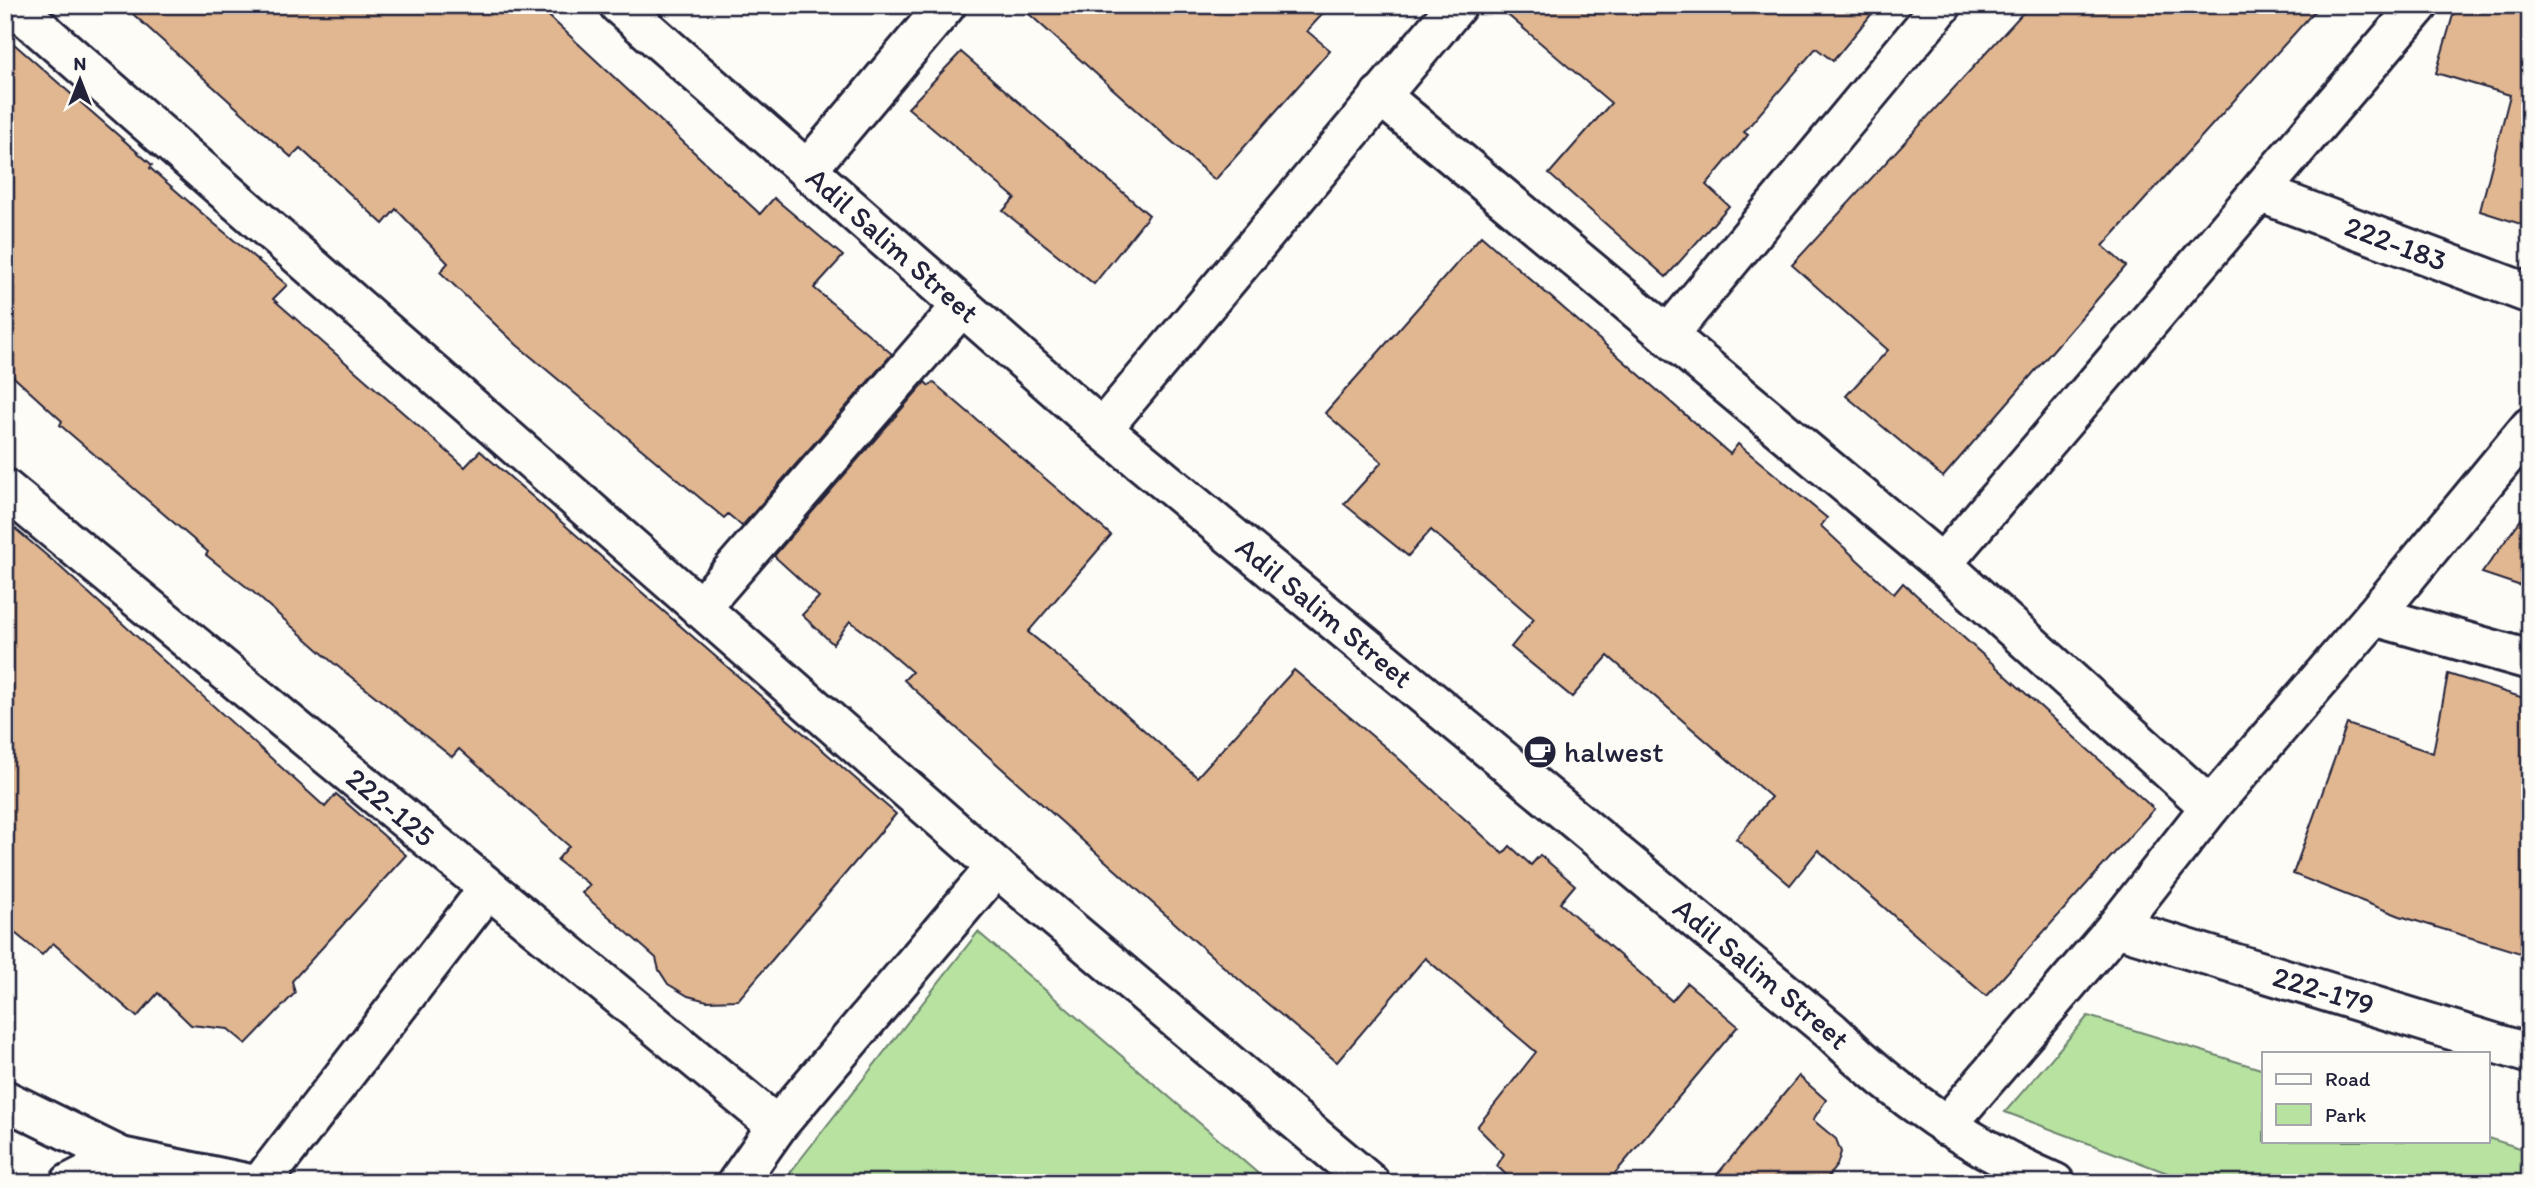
<svg xmlns="http://www.w3.org/2000/svg" width="2535" height="1188" font-family="Itim,sans-serif">
	<style>
		.green { fill: #b7e2a0; stroke: #6c826e; stroke-width: 2 }
		.building { fill: #e1b791; stroke: #22223b; stroke-width: 2 }
		.lines { fill: none; stroke-linecap: round; stroke-linejoin: round }
		.street-casing { stroke: #22223b; stroke-width: 44 }
		.secondary-casing { stroke: #22223b; stroke-width: 44 }
		.street { stroke: #fdfcf7; stroke-width: 38 }
		.secondary { stroke: #fdfcf7; stroke-width: 38 }
		.labels { text-anchor: middle; stroke-width: 6; stroke-linejoin: round; paint-order: stroke }
		.street-label { font-size: 30px; fill: #22223b; stroke: #fdfcf7 }
		.poi-label { font-size: 30px; fill: #22223b; stroke: #fdfcf7; text-anchor: start }
	</style>
	<rect width="100%" height="100%" fill="#fdfcf7"/>
	<filter id="ink" filterUnits="userSpaceOnUse"><feTurbulence type="fractalNoise" baseFrequency=".0143" numOctaves="2"/><feDisplacementMap in="SourceGraphic" scale="14" xChannelSelector="R" yChannelSelector="G"/><feConvolveMatrix kernelMatrix="1 2 1 2 8 2 1 2 1" color-interpolation-filters="sRGB"/></filter>
	<g filter="url(#ink)">
		<g class="green">
			<path d="M 978,932 L 1269,1183 L 782,1183 Z"/>
			<path d="M 2088,1016 L 2264,1070 L 2264,1141 L 2488,1141 L 2488,1138 L 2530,1151 L 2530,1183 L 2194,1183 L 2005,1112 Z"/>
		</g>
		<g class="building">
			<path d="M 123,5 L 537,5 L 760,214 L 774,198 L 843,256 L 814,288 L 892,354 L 742,526 L 728,514 L 724,518 L 517,345 L 440,272 L 448,263 L 396,209 L 383,224 L 300,148 L 291,157 Z"/>
			<path d="M 1019,5 L 1331,5 L 1307,31 L 1330,50 L 1215,180 Z"/>
			<path d="M 1496,5 L 1879,5 L 1833,61 L 1816,48 L 1744,132 L 1748,135 L 1706,185 L 1729,206 L 1666,277 L 1549,174 L 1611,103 Z"/>
			<path d="M 2030,5 L 2320,5 L 2103,246 L 2126,266 L 1943,477 L 1846,396 L 1888,350 L 1792,265 Z"/>
			<path d="M 2456,5 L 2530,5 L 2530,227 L 2480,211 L 2510,95 L 2436,73 Z"/>
			<path d="M 5,36 L 152,165 L 150,168 L 204,215 L 287,285 L 273,299 L 465,467 L 480,451 L 896,814 L 738,1000 L 707,1001 L 688,996 L 668,984 L 659,970 L 656,958 L 582,893 L 590,885 L 557,860 L 569,846 L 459,749 L 452,757 L 331,661 L 253,592 L 206,555 L 208,552 L 60,425 L 62,421 L 5,369 Z"/>
			<path d="M 961,52 L 1149,215 L 1094,284 L 1003,211 L 1015,198 L 908,108 Z"/>
			<path d="M 1481,236 L 1730,454 L 1738,444 L 1827,518 L 1821,526 L 1894,594 L 1903,583 L 2154,809 L 1986,996 L 1818,850 L 1790,885 L 1736,839 L 1771,797 L 1608,656 L 1572,697 L 1511,647 L 1534,619 L 1481,573 L 1431,530 L 1408,556 L 1344,504 L 1382,462 L 1325,413 Z"/>
			<path d="M 925,382 L 929,386 L 933,382 L 1111,535 L 1028,632 L 1094,686 L 1197,777 L 1294,670 L 1397,757 L 1503,854 L 1510,846 L 1531,865 L 1540,855 L 1575,885 L 1560,903 L 1672,1001 L 1687,983 L 1738,1026 L 1607,1183 L 1515,1183 L 1497,1166 L 1504,1154 L 1477,1127 L 1536,1052 L 1425,958 L 1337,1062 L 1224,967 L 950,722 L 904,680 L 912,672 L 881,645 L 850,621 L 833,644 L 802,615 L 819,597 L 774,556 Z"/>
			<path d="M 2530,507 L 2530,589 L 2482,573 Z"/>
			<path d="M 5,520 L 59,566 L 325,807 L 336,794 L 406,855 L 292,981 L 295,993 L 246,1044 L 228,1029 L 191,1025 L 158,993 L 137,1017 L 53,943 L 42,955 L 5,925 Z"/>
			<path d="M 2448,674 L 2530,700 L 2530,956 L 2400,916 L 2293,874 L 2347,724 L 2433,753 Z"/>
			<path d="M 1799,1076 L 1826,1100 L 1813,1120 L 1836,1139 L 1841,1152 L 1837,1165 L 1823,1183 L 1710,1183 Z"/>
		</g>
		<g class="lines">
			<defs>
				<g id="street">
					<path d="M 13,5 L 996,867 L 1370,1183"/>
					<path d="M 1380,95 L 1942,564 L 2210,807"/>
					<path d="M 807,170 L 946,5"/>
					<path id="s1" d="M 2261,193 L 2530,294"/>
					<path d="M 1668,335 L 1942,5"/>
					<path d="M 1102,429 L 1457,5"/>
					<path id="s2" d="M 5,489 L 777,1126"/>
					<path d="M 1942,564 L 2419,5"/>
					<path d="M 700,608 L 962,306"/>
					<path d="M 2374,616 L 2530,660"/>
					<path id="s3" d="M 2116,927 L 2530,1054"/>
					<path d="M 1946,1126 L 2116,927 L 2210,807 L 2374,616 L 2530,427"/>
					<path d="M 261,1183 L 488,889"/>
					<path d="M 737,1183 L 777,1126 L 996,867"/>
				</g>
				<g id="secondary">
					<path id="s4" d="M 619,5 L 1102,429 L 1831,1031 C 1899,1098 1968,1145 2055,1183"/>
					<path d="M 5,1100 L 121,1157 L 246,1183"/>
					<path d="M 70,1183 L 121,1157"/>
				</g>
			</defs>
			<use href="#street" class="street-casing"/>
			<use href="#secondary" class="secondary-casing"/>
			<use href="#street" class="street"/>
			<use href="#secondary" class="secondary"/>
		</g>
	</g>
	<defs>
		<symbol id="cafe-disc" viewBox="-11 -11 22 22"><circle r="9.5" fill="#22223b" stroke="#fdfcf7"/><path d="M-5.5-4.5H6V0H3Q3 3.5 0 3.5H-2.5Q-5.5 3.5-5.5 0ZM3-3.2v2h1.7v-2ZM-6 4.5H4V6H-6Z" fill="#fff"/></symbol>
	</defs>
	<g fill-rule="evenodd">
		<use href="#cafe-disc" x="1521" y="733" width="38" height="38"/>
	</g>
	<g class="labels">
		<g class="street-label">
			<text dy="10" stroke="none"><textPath href="#s1" startOffset="144">222-183</textPath></text>
			<text dy="10" stroke="none"><textPath href="#s4" startOffset="364">Adil Salim Street</textPath></text>
			<text dy="10" stroke="none"><textPath href="#s4" startOffset="931">Adil Salim Street</textPath></text>
			<text dy="10" stroke="none"><textPath href="#s2" startOffset="500">222-125</textPath></text>
			<text dy="10" stroke="none"><textPath href="#s4" startOffset="1498">Adil Salim Street</textPath></text>
			<text dy="10" stroke="none"><textPath href="#s3" startOffset="217">222-179</textPath></text>
		</g>
		<g class="poi-label">
			<text x="1564" y="762">halwest</text>
		</g>
	</g>
	<rect width="2535" height="1188" fill="none" stroke="#fdfcf7" stroke-width="28"/>
	<rect x="14" y="14" width="2507" height="1160" fill="none" stroke="#22223b" stroke-width="2.5" filter="url(#ink)"/>
	<rect x="2262" y="1052" width="228" height="91" fill="#fdfcf7" stroke="#a5a5ac" stroke-width="2"/>
	<rect x="2276" y="1074" width="35" height="10" fill="#fdfcf7" stroke="#a5a5ac" stroke-width="2"/>
	<text x="2325" y="1086" font-size="21" fill="#22223b">Road</text>
	<rect x="2276" y="1104" width="35" height="21" fill="#b7e2a0" stroke="#a5a5ac" stroke-width="2"/>
	<text x="2325" y="1122" font-size="21" fill="#22223b">Park</text>
	<g transform="translate(80 80)" stroke="#fdfcf7" stroke-width="5" paint-order="stroke">
	<path d="M0-5L12 26L0 18L-12 26Z" fill="#22223b"/>
	<text y="-10" font-size="19" font-weight="bold" text-anchor="middle" fill="#22223b">N</text>
	</g>
</svg>
